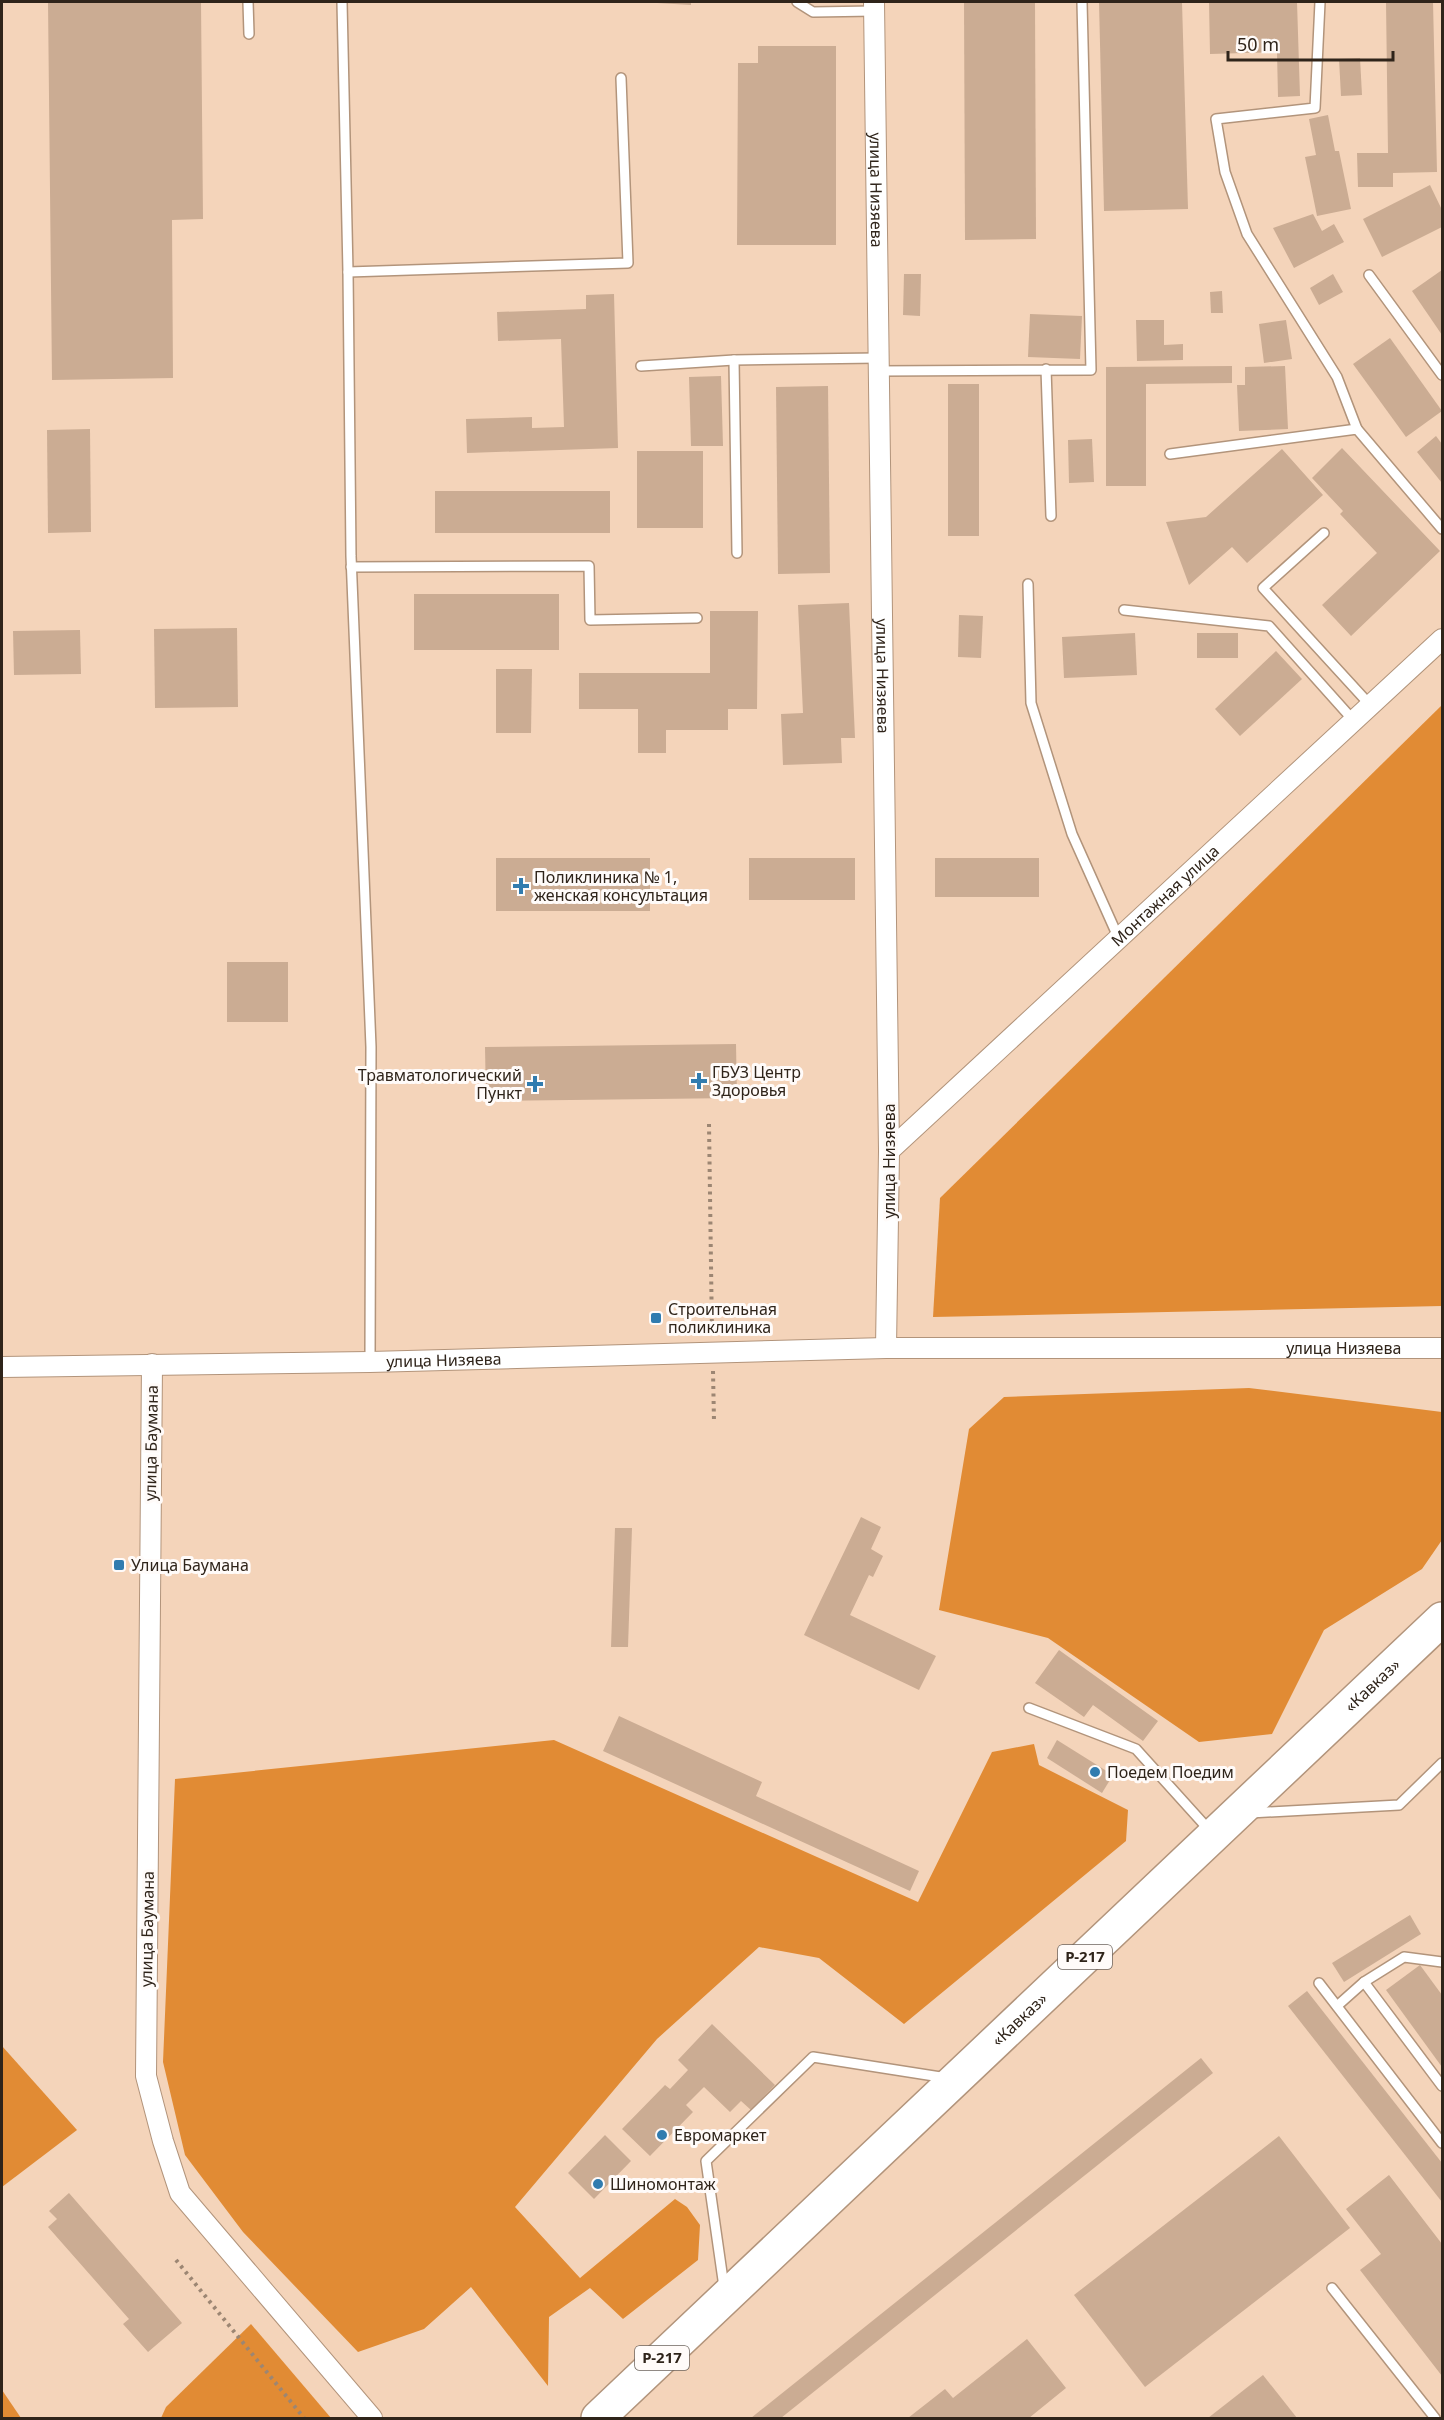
<svg xmlns="http://www.w3.org/2000/svg" width="1444" height="2420" font-family="'Noto Sans',sans-serif">
	<style>
		.forest { fill: #e18b34 }
		.building { fill: #cbac93 }
		.lines { fill: none; stroke-linecap: round; stroke-linejoin: round }
		.lane-casing { stroke: #b2947b; stroke-width: 12 }
		.street-casing { stroke: #b2947b; stroke-width: 22 }
		.highway-casing { stroke: #b2947b; stroke-width: 36 }
		.path { stroke: #9c8673; stroke-width: 4; stroke-dasharray: 3 4.5; stroke-linecap: butt }
		.lane { stroke: #fff; stroke-width: 9 }
		.street { stroke: #fff; stroke-width: 20 }
		.highway { stroke: #fff; stroke-width: 33 }
		.poi-dot { fill: #317caf; stroke: #fffbf9; stroke-width: 2 }
		.labels { text-anchor: middle; stroke-width: 6; stroke-linejoin: round; paint-order: stroke }
		.shield { fill: #fffbf9; stroke: #6d645d; stroke-width: 1.5 }
		.shield-label { font-size: 15px; font-weight: bold; fill: #2f241a }
		.street-label { font-size: 16px; fill: #2f241a; stroke: #fffbf9 }
		.poi-label { font-size: 16px; fill: #2f241a; stroke: #fffbf9; text-anchor: start }
	</style>
	<rect width="100%" height="100%" fill="#f4d4ba"/>
	<g class="forest">
		<path d="M 1442,705 L 1442,1306 L 933,1317 L 940,1198 Z"/>
		<path d="M 1249,1388 L 1442,1412 L 1442,1540 L 1422,1569 L 1324,1630 L 1272,1734 L 1199,1742 L 1048,1638 L 939,1610 L 969,1429 L 1004,1397 Z"/>
		<path d="M 554,1740 L 918,1902 L 992,1752 L 1034,1744 L 1039,1765 L 1128,1810 L 1126,1841 L 904,2024 L 819,1958 L 759,1947 L 657,2039 L 515,2207 L 580,2278 L 675,2199 L 687,2207 L 700,2225 L 698,2260 L 623,2319 L 590,2288 L 549,2317 L 548,2386 L 471,2287 L 424,2329 L 358,2352 L 243,2232 L 185,2155 L 163,2062 L 175,1779 Z"/>
		<path d="M 2,2046 L 77,2130 L 2,2187 Z"/>
		<path d="M 251,2324 L 331,2418 L 161,2418 L 166,2407 Z"/>
		<path d="M 2,2390 L 21,2418 L 2,2418 Z"/>
	</g>
	<g class="building">
		<path d="M 48,2 L 201,2 L 203,219 L 172,220 L 173,378 L 52,380 Z"/>
		<path d="M 657,2 L 691,2 L 691,5 L 657,3 Z"/>
		<path d="M 964,2 L 1035,2 L 1036,239 L 965,240 Z"/>
		<path d="M 1099,2 L 1182,2 L 1188,209 L 1104,211 Z"/>
		<path d="M 1209,2 L 1297,2 L 1300,96 L 1278,97 L 1277,52 L 1210,54 Z"/>
		<path d="M 1386,2 L 1433,2 L 1437,172 L 1393,173 L 1393,187 L 1358,187 L 1357,153 L 1388,153 Z"/>
		<path d="M 758,46 L 836,46 L 836,245 L 737,245 L 738,63 L 758,63 Z"/>
		<path d="M 1360,58 L 1362,95 L 1341,96 L 1339,59 Z"/>
		<path d="M 1328,115 L 1335,151 L 1339,151 L 1351,209 L 1317,216 L 1305,157 L 1316,155 L 1309,119 Z"/>
		<path d="M 1430,185 L 1442,210 L 1442,227 L 1382,257 L 1363,219 Z"/>
		<path d="M 1313,214 L 1322,231 L 1334,224 L 1344,242 L 1294,268 L 1273,228 Z"/>
		<path d="M 1442,270 L 1442,335 L 1412,291 Z"/>
		<path d="M 904,274 L 921,274 L 920,316 L 903,315 Z"/>
		<path d="M 1333,274 L 1343,292 L 1319,305 L 1310,288 Z"/>
		<path d="M 1222,291 L 1223,313 L 1211,313 L 1210,292 Z"/>
		<path d="M 614,294 L 618,448 L 467,453 L 466,419 L 532,417 L 532,428 L 564,427 L 561,339 L 498,341 L 497,312 L 586,309 L 586,295 Z"/>
		<path d="M 1030,314 L 1082,316 L 1080,359 L 1028,357 Z"/>
		<path d="M 1136,320 L 1164,320 L 1164,345 L 1183,344 L 1183,360 L 1137,361 Z"/>
		<path d="M 1286,320 L 1292,359 L 1264,363 L 1259,324 Z"/>
		<path d="M 1390,338 L 1442,411 L 1406,437 L 1353,364 Z"/>
		<path d="M 1232,366 L 1232,383 L 1146,384 L 1146,486 L 1106,486 L 1106,367 Z"/>
		<path d="M 1285,366 L 1288,429 L 1239,431 L 1237,385 L 1245,385 L 1245,367 Z"/>
		<path d="M 721,376 L 723,446 L 691,446 L 689,377 Z"/>
		<rect x="948" y="384" width="31" height="152"/>
		<path d="M 828,386 L 830,573 L 778,574 L 776,387 Z"/>
		<path d="M 90,429 L 91,532 L 48,533 L 47,430 Z"/>
		<path d="M 1436,436 L 1442,444 L 1442,483 L 1417,452 Z"/>
		<path d="M 1092,439 L 1094,482 L 1069,483 L 1068,440 Z"/>
		<path d="M 1342,448 L 1440,551 L 1351,636 L 1322,605 L 1377,553 L 1340,514 L 1343,511 L 1312,478 Z"/>
		<path d="M 1282,449 L 1323,495 L 1247,563 L 1232,547 L 1189,585 L 1166,522 L 1206,517 Z"/>
		<rect x="637" y="451" width="66" height="77"/>
		<rect x="435" y="491" width="175" height="42"/>
		<rect x="414" y="594" width="145" height="56"/>
		<path d="M 849,603 L 855,738 L 841,738 L 842,763 L 783,765 L 781,714 L 803,713 L 798,605 Z"/>
		<path d="M 710,611 L 758,611 L 757,709 L 728,709 L 728,730 L 666,730 L 666,753 L 638,753 L 638,709 L 579,709 L 579,673 L 710,673 Z"/>
		<path d="M 959,615 L 983,616 L 981,658 L 958,657 Z"/>
		<path d="M 237,628 L 238,707 L 155,708 L 154,629 Z"/>
		<path d="M 80,630 L 81,674 L 14,675 L 13,631 Z"/>
		<path d="M 1135,633 L 1137,675 L 1064,678 L 1062,637 Z"/>
		<rect x="1197" y="633" width="41" height="25"/>
		<path d="M 1276,651 L 1302,679 L 1240,736 L 1215,709 Z"/>
		<path d="M 496,669 L 532,669 L 531,733 L 496,733 Z"/>
		<rect x="496" y="858" width="154" height="53"/>
		<rect x="749" y="858" width="106" height="42"/>
		<rect x="935" y="858" width="104" height="39"/>
		<rect x="227" y="962" width="61" height="60"/>
		<path d="M 736,1044 L 737,1098 L 486,1101 L 485,1047 Z"/>
		<path d="M 861,1517 L 881,1527 L 871,1549 L 883,1556 L 873,1577 L 869,1575 L 850,1615 L 936,1656 L 919,1690 L 804,1635 Z"/>
		<path d="M 615,1528 L 632,1528 L 628,1647 L 611,1647 Z"/>
		<path d="M 1059,1650 L 1158,1721 L 1143,1741 L 1093,1705 L 1084,1717 L 1035,1683 Z"/>
		<path d="M 619,1716 L 762,1782 L 756,1796 L 919,1871 L 910,1891 L 603,1751 Z"/>
		<path d="M 1057,1740 L 1113,1775 L 1102,1793 L 1047,1758 Z"/>
		<path d="M 1410,1915 L 1421,1934 L 1344,1982 L 1332,1963 Z"/>
		<path d="M 1420,1965 L 1442,1995 L 1442,2067 L 1386,1990 Z"/>
		<path d="M 1307,1991 L 1442,2163 L 1442,2202 L 1288,2006 Z"/>
		<path d="M 712,2024 L 775,2085 L 751,2110 L 741,2101 L 730,2112 L 704,2087 L 686,2105 L 693,2112 L 650,2156 L 622,2129 L 665,2085 L 670,2089 L 688,2070 L 678,2060 Z"/>
		<path d="M 1201,2058 L 1213,2073 L 781,2418 L 751,2418 Z"/>
		<path d="M 605,2135 L 631,2161 L 594,2199 L 568,2173 Z"/>
		<path d="M 1279,2136 L 1350,2228 L 1145,2387 L 1074,2295 Z"/>
		<path d="M 1389,2175 L 1442,2244 L 1442,2376 L 1360,2270 L 1381,2254 L 1346,2209 Z"/>
		<path d="M 69,2193 L 182,2323 L 148,2352 L 123,2324 L 129,2319 L 48,2227 L 57,2219 L 49,2211 Z"/>
		<path d="M 1027,2339 L 1066,2388 L 1029,2418 L 908,2418 L 945,2389 L 953,2398 Z"/>
		<path d="M 1263,2375 L 1297,2418 L 1208,2418 Z"/>
	</g>
	<g class="lines">
		<defs>
			<g id="lane">
				<path d="M 248,2 L 249,34"/>
				<path d="M 342,2 L 348,272 L 351,556 L 371,1047 L 370,1362"/>
				<path d="M 797,2 L 813,12 L 874,11"/>
				<path d="M 1320,2 L 1315,108 L 1216,119 L 1225,172 L 1247,234 L 1337,377 L 1357,429"/>
				<path d="M 348,272 L 628,263 L 621,78"/>
				<path d="M 1369,275 L 1442,375"/>
				<path d="M 734,360 L 737,553"/>
				<path d="M 641,366 L 734,360 L 879,358"/>
				<path d="M 1046,369 L 1051,516"/>
				<path d="M 879,371 L 1091,370 L 1082,2"/>
				<path d="M 1170,454 L 1357,429 L 1442,529"/>
				<path d="M 1324,533 L 1263,588 L 1371,706"/>
				<path d="M 351,567 L 589,566 L 590,620 L 697,618"/>
				<path d="M 1028,584 L 1031,703 L 1072,834 L 1119,939"/>
				<path d="M 1124,610 L 1269,626 L 1354,721"/>
				<path d="M 1029,1708 L 1136,1749 L 1210,1831"/>
				<path d="M 1250,1813 L 1399,1805 L 1442,1763"/>
				<path d="M 1364,1982 L 1442,2086"/>
				<path d="M 1319,1983 L 1442,2143"/>
				<path d="M 1337,2006 L 1364,1982 L 1404,1957 L 1442,1962"/>
				<path d="M 724,2287 L 706,2161 L 813,2057 L 947,2078"/>
				<path d="M 1332,2288 L 1435,2418"/>
			</g>
			<g id="street">
				<path id="s1" d="M 874,2 L 889,1151 L 886,1348"/>
				<path id="s2" d="M 889,1151 L 1442,639"/>
				<path d="M 152,1364 L 146,2076 L 163,2141 L 180,2193 L 372,2418"/>
				<path id="s3" d="M 2,1367 L 370,1362 L 886,1348 L 1442,1348"/>
			</g>
			<g id="highway">
				<path id="s4" d="M 598,2418 L 1442,1619"/>
			</g>
		</defs>
		<use href="#lane" class="lane-casing"/>
		<use href="#street" class="street-casing"/>
		<use href="#highway" class="highway-casing"/>
		<g class="path">
			<path d="M 709,1124 L 712,1334"/>
			<path d="M 713,1371 L 714,1421"/>
			<path d="M 176,2260 L 304,2418"/>
		</g>
		<use href="#lane" class="lane"/>
		<use href="#street" class="street"/>
		<use href="#highway" class="highway"/>
	</g>
	<g class="poi-dot">
		<path d="M518 877h6v6h6v6h-6v6h-6v-6h-6v-6h6z"/>
		<path d="M696 1072h6v6h6v6h-6v6h-6v-6h-6v-6h6z"/>
		<path d="M532 1075h6v6h6v6h-6v6h-6v-6h-6v-6h6z"/>
		<rect x="650" y="1312" width="12" height="12" rx="3"/>
		<rect x="113" y="1559" width="12" height="12" rx="3"/>
		<circle cx="1095" cy="1772" r="6"/>
		<circle cx="662" cy="2135" r="6"/>
		<circle cx="598" cy="2184" r="6"/>
	</g>
	<g class="labels">
		<g class="shield">
			<rect x="1058" y="1945" width="54" height="24" rx="4.5"/>
			<rect x="635" y="2346" width="54" height="24" rx="4.5"/>
		</g>
		<g class="shield-label">
			<text x="1085" y="1962">Р-217</text>
			<text x="662" y="2363">Р-217</text>
		</g>
		<g class="street-label">
			<text dy="6" stroke="none"><textPath href="#s1" startOffset="188">улица Низяева</textPath></text>
			<text dy="6" stroke="none"><textPath href="#s1" startOffset="674">улица Низяева</textPath></text>
			<text dy="6" stroke="none"><textPath href="#s2" startOffset="376">Монтажная улица</textPath></text>
			<text transform="translate(889 1161) rotate(-90)" y="6">улица Низяева</text>
			<text dy="6" stroke="none"><textPath href="#s3" startOffset="1342">улица Низяева</textPath></text>
			<text dy="6" stroke="none"><textPath href="#s3" startOffset="442">улица Низяева</textPath></text>
			<text transform="translate(151 1443) rotate(-89)" y="6">улица Баумана</text>
			<text dy="6" stroke="none"><textPath href="#s4" startOffset="1066">«Кавказ»</textPath></text>
			<text transform="translate(147 1929) rotate(-89)" y="6">улица Баумана</text>
			<text dy="6" stroke="none"><textPath href="#s4" startOffset="580">«Кавказ»</textPath></text>
		</g>
		<g class="poi-label">
			<text x="534" y="883">Поликлиника № 1,<tspan x="534" dy="18">женская консультация</tspan></text>
			<text x="712" y="1078">ГБУЗ Центр<tspan x="712" dy="18">Здоровья</tspan></text>
			<text x="522" y="1081" text-anchor="end">Травматологический<tspan x="522" dy="18">Пункт</tspan></text>
			<text x="668" y="1315">Строительная<tspan x="668" dy="18">поликлиника</tspan></text>
			<text x="131" y="1571">Улица Баумана</text>
			<text x="1107" y="1778">Поедем Поедим</text>
			<text x="674" y="2141">Евромаркет</text>
			<text x="610" y="2190">Шиномонтаж</text>
		</g>
	</g>
	<rect width="1444" height="2420" fill="none" stroke="#2f241a" stroke-width="6"/>
	<path d="M1228 51v9h165v-9" fill="none" stroke="#2f241a" stroke-width="3"/>
	<text x="1237" y="51" font-size="18" fill="#2f241a" stroke="#fffbf9" stroke-width="4.5" paint-order="stroke">50 m</text>
</svg>
